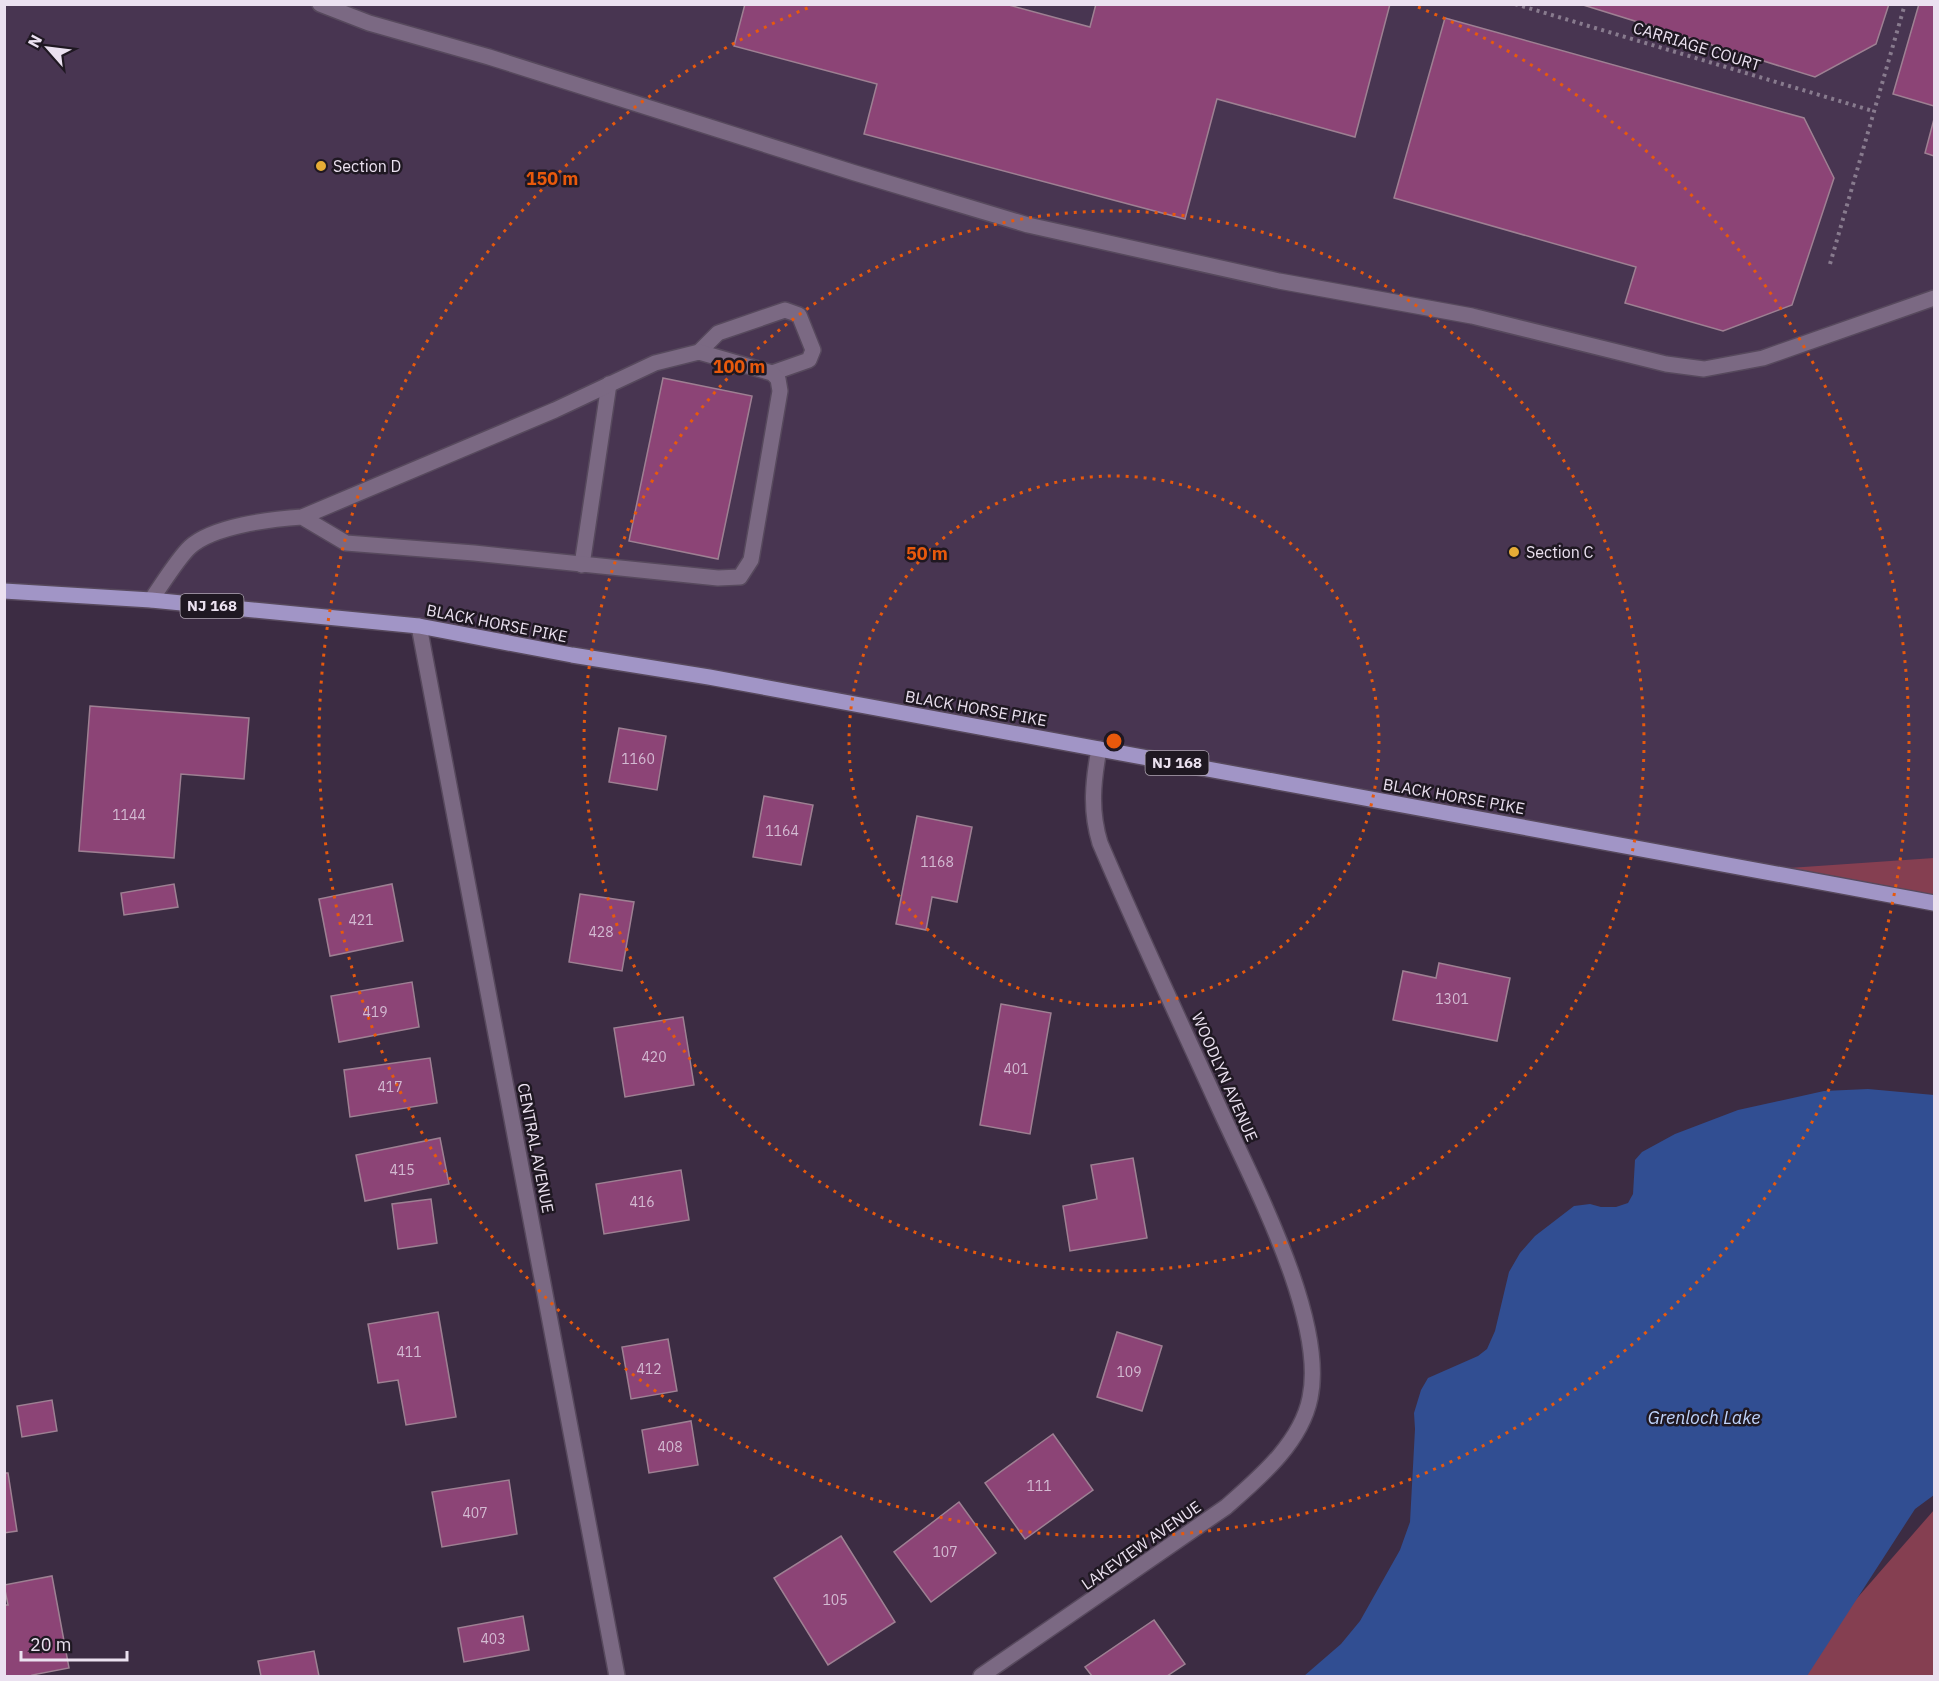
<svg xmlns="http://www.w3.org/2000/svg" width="1939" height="1681" font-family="'IBM Plex Sans',sans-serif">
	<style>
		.built { fill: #483551 }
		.green { fill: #853f51 }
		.water { fill: #314e92 }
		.building { fill: #8c4476; stroke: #9e8093; stroke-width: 1.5 }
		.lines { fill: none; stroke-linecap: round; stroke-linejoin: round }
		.minor-casing { stroke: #57495d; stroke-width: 18 }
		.major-casing { stroke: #57495d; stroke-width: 18 }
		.path { stroke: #887b8e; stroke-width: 4; stroke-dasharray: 3 4.5; stroke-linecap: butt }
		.minor { stroke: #7b6983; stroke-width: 15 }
		.major { stroke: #a195c6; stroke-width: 15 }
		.ring { fill: none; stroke: #e8590c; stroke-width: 3; stroke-dasharray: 3 6 }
		.poi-dot { fill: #e6ac36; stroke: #1f1822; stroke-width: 2 }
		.labels { text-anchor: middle; stroke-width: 5; stroke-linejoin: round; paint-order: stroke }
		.number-label { font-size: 14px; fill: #d3bad2 }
		.shield { fill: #1f1822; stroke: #aea5b2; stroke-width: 1.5 }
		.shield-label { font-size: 15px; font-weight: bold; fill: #ebe1f0 }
		.street-label { font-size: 16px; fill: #ebe1f0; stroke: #1f1822 }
		.poi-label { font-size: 16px; fill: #ebe1f0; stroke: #1f1822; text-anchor: start }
		.water-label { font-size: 18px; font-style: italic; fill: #c0d4fb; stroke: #1f1822 }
		.centre { fill: #e8590c; stroke: #1f1822; stroke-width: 3 }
		.ring-label { font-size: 18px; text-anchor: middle; font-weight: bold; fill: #e8590c; stroke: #1f1822; stroke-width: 5; stroke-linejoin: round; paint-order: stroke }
	</style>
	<rect width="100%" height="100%" fill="#3c2c43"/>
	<path class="built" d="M 5,5 L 1934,5 L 1934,903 L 419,626 L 5,591 Z"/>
	<g class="green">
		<path d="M 1934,858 L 1934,903 L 1758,870 Z"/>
		<path d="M 1934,1510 L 1934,1676 L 1789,1676 Z"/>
	</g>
	<path class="water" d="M 1868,1089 L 1934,1095 L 1934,1495 L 1915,1509 L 1807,1676 L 1304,1676 L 1341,1644 L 1360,1621 L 1400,1550 L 1410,1522 L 1415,1429 L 1414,1413 L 1421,1390 L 1428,1378 L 1478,1356 L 1487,1349 L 1495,1331 L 1509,1272 L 1520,1253 L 1535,1236 L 1574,1206 L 1590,1204 L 1601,1207 L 1616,1207 L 1628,1203 L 1633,1194 L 1635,1160 L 1642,1152 L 1675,1134 L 1738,1110 L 1824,1091 Z"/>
	<g class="building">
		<path d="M 745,4 L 1005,4 L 1090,27 L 1096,4 L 1390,4 L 1355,137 L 1217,99 L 1185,219 L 864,134 L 877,84 L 734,46 Z"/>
		<path d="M 1580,4 L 1889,4 L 1876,44 L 1815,77 Z"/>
		<path d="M 1919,4 L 1934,4 L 1934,106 L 1893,94 Z"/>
		<path d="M 1445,18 L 1804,118 L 1834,178 L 1792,305 L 1723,331 L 1625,303 L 1636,267 L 1394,198 Z"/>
		<path d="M 1934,119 L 1934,156 L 1925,153 Z"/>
		<path d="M 663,378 L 752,396 L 718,559 L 629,541 Z"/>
		<path d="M 90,706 L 249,718 L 244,779 L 181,774 L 174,858 L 79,851 Z"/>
		<path d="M 619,728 L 666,736 L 657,790 L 609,782 Z"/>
		<path d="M 764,796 L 813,805 L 801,865 L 753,857 Z"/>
		<path d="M 917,816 L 972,827 L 957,902 L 932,897 L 926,930 L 896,924 Z"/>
		<path d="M 174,884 L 178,907 L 124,915 L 121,893 Z"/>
		<path d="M 392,884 L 403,941 L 330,956 L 319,899 Z"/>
		<path d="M 580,894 L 634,902 L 622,971 L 569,962 Z"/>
		<path d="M 1439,963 L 1510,978 L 1497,1041 L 1393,1020 L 1403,971 L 1436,978 Z"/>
		<path d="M 412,982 L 419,1027 L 339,1042 L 331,996 Z"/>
		<path d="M 1001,1004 L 1051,1013 L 1030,1134 L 980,1125 Z"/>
		<path d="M 683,1017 L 694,1085 L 625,1097 L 614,1028 Z"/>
		<path d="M 430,1058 L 437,1103 L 350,1117 L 344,1070 Z"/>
		<path d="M 440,1138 L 449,1184 L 365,1201 L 356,1155 Z"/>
		<path d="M 1133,1158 L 1147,1238 L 1070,1251 L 1063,1206 L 1097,1199 L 1091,1165 Z"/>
		<path d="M 681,1170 L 689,1220 L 604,1234 L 596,1184 Z"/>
		<path d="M 431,1199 L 437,1243 L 398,1249 L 392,1204 Z"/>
		<path d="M 438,1312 L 456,1417 L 406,1425 L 398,1380 L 378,1383 L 368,1324 Z"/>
		<path d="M 1117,1332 L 1162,1346 L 1142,1411 L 1097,1397 Z"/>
		<path d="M 668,1339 L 677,1391 L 631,1399 L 622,1347 Z"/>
		<path d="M 52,1400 L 57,1431 L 22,1437 L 17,1406 Z"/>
		<path d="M 691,1421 L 698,1465 L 649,1473 L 642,1430 Z"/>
		<path d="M 1053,1434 L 1093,1490 L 1025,1539 L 985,1483 Z"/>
		<path d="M 4,1473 L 8,1473 L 17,1531 L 4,1533 Z"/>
		<path d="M 509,1480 L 517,1534 L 442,1547 L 432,1492 Z"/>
		<path d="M 959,1502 L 996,1553 L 931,1602 L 894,1552 Z"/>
		<path d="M 841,1536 L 895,1622 L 828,1665 L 774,1578 Z"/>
		<path d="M 52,1576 L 69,1668 L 32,1675 L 32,1676 L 4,1676 L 4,1605 L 8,1605 L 4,1585 Z"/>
		<path d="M 523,1616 L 529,1650 L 464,1662 L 458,1628 Z"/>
		<path d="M 1154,1620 L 1185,1664 L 1167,1676 L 1092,1676 L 1085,1667 Z"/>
		<path d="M 314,1651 L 319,1676 L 261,1676 L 258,1661 Z"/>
	</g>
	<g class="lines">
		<defs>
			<g id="minor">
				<path d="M 320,4 L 369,23 L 489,57 L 855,173 L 1028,225 L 1279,281 L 1472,316 L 1666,364 L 1704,369 L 1763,358 L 1934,298"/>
				<path d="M 699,352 L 718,333 L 785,310 L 799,315 L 813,350 L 809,360 L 772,373"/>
				<path d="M 582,565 L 609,384"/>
				<path d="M 151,600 C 161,586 178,558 190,547 C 213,526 271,519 302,517 L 555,410 L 655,363 L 699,352 L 772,373 L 778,379 L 780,391 L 751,560 L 740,577 L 718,578 L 474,553 L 346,543 L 302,517"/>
				<path d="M 419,626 L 617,1676"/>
				<path d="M 981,1676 L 1226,1507 C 1259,1478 1301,1443 1310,1398 C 1327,1319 1250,1177 1217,1103 C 1178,1017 1137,930 1100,843 C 1090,810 1093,782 1099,749"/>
			</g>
			<path id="major" d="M 4,591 L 151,600 L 419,626 L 572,655 L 709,677 L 1934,903"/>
		</defs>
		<use href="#minor" class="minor-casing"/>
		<use href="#major" class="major-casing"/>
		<g class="path">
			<path d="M 1515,4 L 1873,111"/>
			<path d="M 1830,264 L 1905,4"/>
		</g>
		<use href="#minor" class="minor"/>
		<use href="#major" class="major"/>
	</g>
	<g class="ring">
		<circle cx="1114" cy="741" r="265"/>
		<circle cx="1114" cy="741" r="530"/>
		<path d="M1418 7A795 795 0 1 1 810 7"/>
	</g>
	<g class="poi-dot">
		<circle cx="321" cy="166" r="6"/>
		<circle cx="1514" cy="552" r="6"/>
	</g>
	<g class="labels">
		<g class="number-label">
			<text x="638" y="764">1160</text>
			<text x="129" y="820">1144</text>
			<text x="782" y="836">1164</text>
			<text x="937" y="867">1168</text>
			<text x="361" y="925">421</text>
			<text x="601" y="937">428</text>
			<text x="1452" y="1004">1301</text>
			<text x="375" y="1017">419</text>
			<text x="654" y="1062">420</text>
			<text x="1016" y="1074">401</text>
			<text x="390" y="1092">417</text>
			<text x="402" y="1175">415</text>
			<text x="642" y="1207">416</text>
			<text x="409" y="1357">411</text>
			<text x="649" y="1374">412</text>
			<text x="1129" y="1377">109</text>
			<text x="670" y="1452">408</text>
			<text x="1039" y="1491">111</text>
			<text x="475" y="1518">407</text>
			<text x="945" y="1557">107</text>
			<text x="835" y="1605">105</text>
			<text x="493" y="1644">403</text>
		</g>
		<g class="shield">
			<rect x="180.5" y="594" width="63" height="24" rx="4.5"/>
			<rect x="1145.5" y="751" width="63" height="24" rx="4.5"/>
		</g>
		<g class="shield-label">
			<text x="212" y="611">NJ 168</text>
			<text x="1177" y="768">NJ 168</text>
		</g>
		<g class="street-label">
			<text transform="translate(1697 46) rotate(17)" y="6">CARRIAGE COURT</text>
			<text transform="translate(497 623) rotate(11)" y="6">BLACK HORSE PIKE</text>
			<text transform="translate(976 708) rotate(10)" y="6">BLACK HORSE PIKE</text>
			<text transform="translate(1454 796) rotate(10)" y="6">BLACK HORSE PIKE</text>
			<text transform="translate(1225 1077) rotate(66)" y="6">WOODLYN AVENUE</text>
			<text transform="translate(536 1148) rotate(79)" y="6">CENTRAL AVENUE</text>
			<text transform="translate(1141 1545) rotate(-35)" y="6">LAKEVIEW AVENUE</text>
		</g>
		<g class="poi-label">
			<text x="333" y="172">Section D</text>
			<text x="1526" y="558">Section C</text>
		</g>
		<g class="water-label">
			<text x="1704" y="1424">Grenloch Lake</text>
		</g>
	</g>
	<circle cx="1114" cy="741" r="9" class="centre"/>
	<g class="ring-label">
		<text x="552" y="185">150 m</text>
		<text x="739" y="373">100 m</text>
		<text x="927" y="560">50 m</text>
	</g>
	<rect width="1939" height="1681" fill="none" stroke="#ebe1f0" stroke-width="12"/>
	<g transform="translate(48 48) rotate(298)" stroke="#1f1822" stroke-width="4.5" paint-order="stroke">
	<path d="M0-4.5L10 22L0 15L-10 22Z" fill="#ebe1f0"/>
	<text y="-9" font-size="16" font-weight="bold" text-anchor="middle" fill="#ebe1f0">N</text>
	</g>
	<path d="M21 1651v9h106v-9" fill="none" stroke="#ebe1f0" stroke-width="3"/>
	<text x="30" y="1651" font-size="18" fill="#ebe1f0" stroke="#1f1822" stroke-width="4.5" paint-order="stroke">20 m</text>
</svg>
